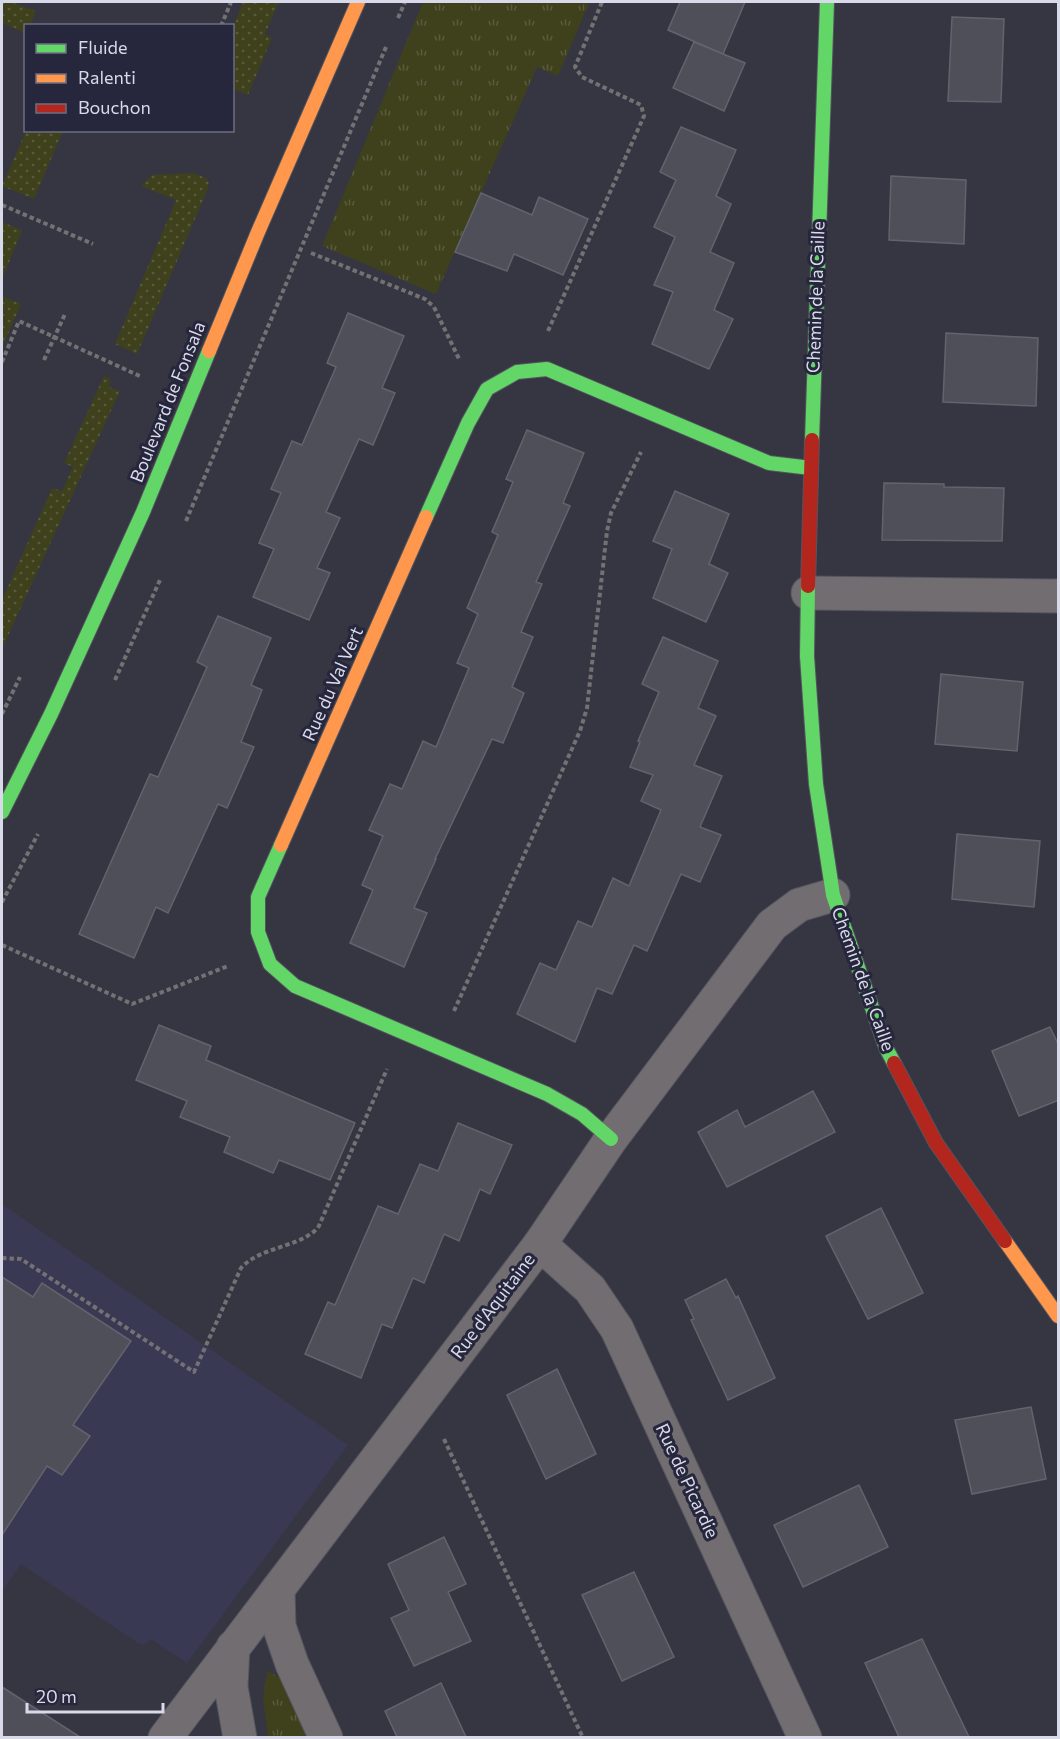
<svg xmlns="http://www.w3.org/2000/svg" width="1060" height="1739" font-family="Commissioner,sans-serif">
	<style>
		.built { fill: #393954 }
		.grass { fill: url(#grass-dots) }
		.park { fill: url(#park-tufts) }
		.building { fill: #4f4f5a; stroke: #63636e; stroke-width: 1.5 }
		.lines { fill: none; stroke-linecap: round; stroke-linejoin: round }
		.street-casing { stroke: #54545f; stroke-width: 35 }
		.fast-casing { stroke: #54545f; stroke-width: 16 }
		.slow-casing { stroke: #54545f; stroke-width: 16 }
		.jam-casing { stroke: #54545f; stroke-width: 16 }
		.path { stroke: #737174; stroke-width: 4; stroke-dasharray: 4.5 3; stroke-linecap: butt }
		.street { stroke: #726d70; stroke-width: 33 }
		.fast { stroke: #63d668; stroke-width: 14 }
		.slow { stroke: #ff974d; stroke-width: 14 }
		.jam { stroke: #b3261e; stroke-width: 14 }
		.labels { text-anchor: middle; stroke-width: 6; stroke-linejoin: round; paint-order: stroke }
		.street-label { font-size: 18px; fill: #d9dae9; stroke: #26263d }
	</style>
	<defs>
		<pattern id="grass-dots" width="8" height="8" patternUnits="userSpaceOnUse" patternTransform="scale(1.5)"><rect width="8" height="8" fill="#3f401c"/><path d="M2 2h.1M6 6h.1" fill="none" stroke="#5a5b3d" stroke-width="1.8" stroke-linecap="round"/></pattern>
		<pattern id="park-tufts" width="24" height="20" patternUnits="userSpaceOnUse" patternTransform="scale(1.5)"><rect width="24" height="20" fill="#3f401c"/><path d="M3 7l-1-3M5 7V3M7 7l1-3M15 17l-1-3M17 17v-4M19 17l1-3" fill="none" stroke="#5a5b3d"/></pattern>
	</defs>
	<rect width="100%" height="100%" fill="#363642"/>
	<path class="built" d="M 2,1204 L 348,1445 L 187,1663 L 151,1639 L 143,1645 L 138,1643 L 21,1564 L 2,1591 Z"/>
	<g class="grass">
		<path d="M 2,2 L 11,2 L 36,11 L 30,25 L 26,26 L 25,33 L 2,23 Z"/>
		<path d="M 243,2 L 279,2 L 265,34 L 272,38 L 248,95 L 233,89 L 233,28 Z"/>
		<path d="M 61,131 L 63,131 L 34,199 L 2,186 L 26,131 Z"/>
		<path d="M 193,173 L 206,178 L 209,183 L 207,191 L 137,354 L 115,344 L 176,200 L 141,186 L 152,175 Z"/>
		<path d="M 2,222 L 22,230 L 2,280 Z"/>
		<path d="M 2,296 L 21,304 L 2,348 L 2,317 L 3,312 L 2,311 Z"/>
		<path d="M 104,376 L 111,379 L 109,387 L 120,391 L 2,649 L 2,600 L 52,488 L 62,491 L 73,467 L 64,463 Z"/>
	</g>
	<g class="park">
		<path d="M 423,2 L 585,2 L 589,3 L 558,76 L 537,67 L 436,294 L 322,246 Z"/>
		<path d="M 267,1671 L 279,1677 L 289,1691 L 309,1737 L 268,1737 L 263,1698 Z"/>
	</g>
	<g class="building">
		<path d="M 680,2 L 745,2 L 723,54 L 668,30 Z"/>
		<path d="M 952,17 L 1004,19 L 1001,102 L 948,101 Z"/>
		<path d="M 694,42 L 745,63 L 724,111 L 673,88 Z"/>
		<path d="M 681,127 L 736,150 L 716,196 L 731,204 L 710,252 L 734,263 L 714,310 L 733,319 L 709,369 L 652,344 L 673,292 L 654,285 L 675,237 L 654,227 L 676,180 L 660,172 Z"/>
		<path d="M 891,176 L 966,180 L 964,244 L 889,240 Z"/>
		<path d="M 481,193 L 532,215 L 539,197 L 588,219 L 563,275 L 514,254 L 507,271 L 455,252 Z"/>
		<path d="M 348,313 L 404,336 L 382,388 L 395,393 L 373,445 L 359,439 L 326,512 L 340,518 L 317,568 L 330,573 L 309,620 L 253,597 L 274,549 L 259,543 L 281,493 L 271,489 L 292,441 L 302,445 L 336,367 L 327,363 Z"/>
		<path d="M 946,333 L 1038,338 L 1036,406 L 943,402 Z"/>
		<path d="M 527,430 L 584,453 L 563,503 L 570,506 L 536,582 L 542,584 L 521,632 L 533,637 L 512,687 L 524,693 L 503,743 L 492,739 L 435,859 L 436,859 L 414,908 L 427,913 L 404,967 L 350,943 L 373,890 L 362,885 L 383,836 L 369,830 L 390,784 L 402,789 L 423,741 L 436,747 L 469,668 L 457,663 L 478,614 L 467,608 L 498,535 L 492,532 L 513,482 L 506,479 Z"/>
		<path d="M 884,483 L 944,484 L 944,487 L 1004,488 L 1002,541 L 882,540 Z"/>
		<path d="M 675,491 L 729,514 L 709,564 L 728,573 L 706,622 L 653,598 L 672,549 L 653,541 Z"/>
		<path d="M 218,616 L 271,638 L 251,685 L 262,690 L 241,742 L 254,747 L 227,808 L 218,804 L 168,913 L 156,907 L 134,958 L 79,934 L 150,774 L 158,777 L 207,667 L 197,662 Z"/>
		<path d="M 663,637 L 718,661 L 698,708 L 716,716 L 694,765 L 722,776 L 700,827 L 721,835 L 700,882 L 681,874 L 647,951 L 634,945 L 612,994 L 597,988 L 575,1042 L 517,1014 L 540,963 L 556,970 L 578,921 L 592,927 L 613,878 L 629,886 L 661,810 L 641,801 L 653,775 L 630,767 L 640,742 L 638,741 L 659,692 L 642,684 Z"/>
		<path d="M 941,674 L 1023,682 L 1017,751 L 935,744 Z"/>
		<path d="M 957,834 L 1040,841 L 1034,907 L 952,899 Z"/>
		<path d="M 159,1025 L 211,1046 L 206,1060 L 355,1123 L 330,1180 L 279,1160 L 273,1173 L 224,1152 L 230,1137 L 180,1117 L 187,1101 L 136,1080 Z"/>
		<path d="M 1050,1027 L 1059,1046 L 1059,1100 L 1019,1116 L 992,1051 Z"/>
		<path d="M 813,1091 L 835,1132 L 727,1187 L 698,1132 L 737,1110 L 745,1127 Z"/>
		<path d="M 458,1123 L 512,1145 L 490,1194 L 480,1189 L 459,1241 L 444,1234 L 424,1283 L 413,1278 L 392,1328 L 382,1324 L 361,1378 L 305,1354 L 328,1302 L 335,1305 L 378,1206 L 398,1214 L 420,1164 L 438,1171 Z"/>
		<path d="M 881,1208 L 923,1293 L 868,1319 L 826,1236 Z"/>
		<path d="M 2,1277 L 33,1297 L 42,1283 L 131,1341 L 73,1425 L 90,1436 L 62,1475 L 47,1466 L 2,1535 Z"/>
		<path d="M 726,1279 L 736,1298 L 738,1296 L 775,1378 L 728,1400 L 691,1320 L 694,1319 L 685,1300 Z"/>
		<path d="M 557,1369 L 596,1454 L 546,1479 L 507,1395 Z"/>
		<path d="M 1031,1407 L 1046,1479 L 972,1494 L 955,1420 Z"/>
		<path d="M 859,1485 L 888,1547 L 803,1587 L 774,1525 Z"/>
		<path d="M 444,1537 L 466,1584 L 448,1592 L 471,1641 L 414,1666 L 391,1618 L 409,1610 L 388,1564 Z"/>
		<path d="M 634,1572 L 674,1657 L 622,1681 L 582,1595 Z"/>
		<path d="M 922,1639 L 969,1737 L 899,1737 L 865,1663 Z"/>
		<path d="M 441,1683 L 466,1737 L 397,1737 L 385,1711 Z"/>
		<path d="M 2,1687 L 80,1737 L 2,1737 Z"/>
	</g>
	<g class="lines">
		<defs>
			<g id="street">
				<path d="M 808,593 L 1058,596"/>
				<path d="M 540,1244 L 590,1289 L 617,1329 L 805,1738"/>
				<path d="M 278,1589 L 279,1626 L 292,1664 L 326,1738"/>
				<path d="M 233,1647 L 231,1687 L 240,1738"/>
				<path d="M 165,1738 L 540,1244 L 611,1139 L 772,925 L 799,905 L 833,895"/>
			</g>
			<g id="fast">
				<path d="M 812,440 L 827,2"/>
				<path d="M 426,517 L 468,423 L 487,389 L 517,372 L 547,369 L 769,463 L 811,468"/>
				<path d="M 808,586 L 807,656 L 816,784 L 833,895 L 886,1048 L 894,1063"/>
				<path d="M 2,812 L 51,714 L 143,512 L 209,351"/>
				<path d="M 281,845 L 258,897 L 258,932 L 270,964 L 295,986 L 547,1094 L 582,1114 L 611,1139"/>
			</g>
			<g id="slow">
				<path d="M 209,351 L 258,232 L 358,2"/>
				<path d="M 281,845 L 426,517"/>
				<path d="M 1005,1241 L 1058,1316"/>
			</g>
			<g id="jam">
				<path d="M 808,586 L 812,440"/>
				<path d="M 894,1063 L 936,1143 L 1005,1241"/>
			</g>
		</defs>
		<use href="#street" class="street-casing"/>
		<use href="#fast" class="fast-casing"/>
		<use href="#slow" class="slow-casing"/>
		<use href="#jam" class="jam-casing"/>
		<g class="path">
			<path d="M 398,18 L 405,2"/>
			<path d="M 221,26 L 231,2"/>
			<path d="M 2,205 L 93,244"/>
			<path d="M 311,253 L 425,299 L 434,307 L 460,361"/>
			<path d="M 548,331 L 644,116 L 641,105 L 582,77 L 575,67 L 602,2"/>
			<path d="M 44,360 L 65,314"/>
			<path d="M 2,362 L 19,321 L 142,377"/>
			<path d="M 186,521 L 386,47"/>
			<path d="M 115,680 L 160,580"/>
			<path d="M 2,714 L 20,677"/>
			<path d="M 2,902 L 38,834"/>
			<path d="M 2,945 L 132,1004 L 228,966"/>
			<path d="M 454,1011 L 580,731 L 587,708 L 607,531 L 611,513 L 641,452"/>
			<path d="M 2,1258 L 21,1259 L 194,1372 L 241,1268 C 261,1246 296,1249 318,1228 L 387,1069"/>
			<path d="M 444,1439 L 583,1738"/>
		</g>
		<use href="#street" class="street"/>
		<use href="#fast" class="fast"/>
		<use href="#slow" class="slow"/>
		<use href="#jam" class="jam"/>
	</g>
	<g class="labels">
		<g class="street-label">
			<text transform="translate(816 297) rotate(-88)" y="6">Chemin de la Caille</text>
			<text transform="translate(168 402) rotate(-68)" y="6">Boulevard de Fonsala</text>
			<text transform="translate(333 684) rotate(-66)" y="6">Rue du Val Vert</text>
			<text transform="translate(863 979) rotate(70)" y="6">Chemin de la Caille</text>
			<text transform="translate(493 1306) rotate(-53)" y="6">Rue d'Aquitaine</text>
			<text transform="translate(687 1481) rotate(65)" y="6">Rue de Picardie</text>
		</g>
	</g>
	<rect width="1060" height="1739" fill="none" stroke="#d9dae9" stroke-width="6"/>
	<rect x="24" y="24" width="210" height="108" fill="#26263d" stroke="#6e6e82" stroke-width="1.5"/>
	<rect x="36" y="44" width="30" height="9" fill="#63d668" stroke="#6e6e82" stroke-width="1.5"/>
	<text x="78" y="54" font-size="18" fill="#d9dae9">Fluide</text>
	<rect x="36" y="74" width="30" height="9" fill="#ff974d" stroke="#6e6e82" stroke-width="1.5"/>
	<text x="78" y="84" font-size="18" fill="#d9dae9">Ralenti</text>
	<rect x="36" y="104" width="30" height="9" fill="#b3261e" stroke="#6e6e82" stroke-width="1.5"/>
	<text x="78" y="114" font-size="18" fill="#d9dae9">Bouchon</text>
	<path d="M27 1703v9h136v-9" fill="none" stroke="#d9dae9" stroke-width="3"/>
	<text x="36" y="1703" font-size="18" fill="#d9dae9" stroke="#26263d" stroke-width="4.5" paint-order="stroke">20 m</text>
</svg>
